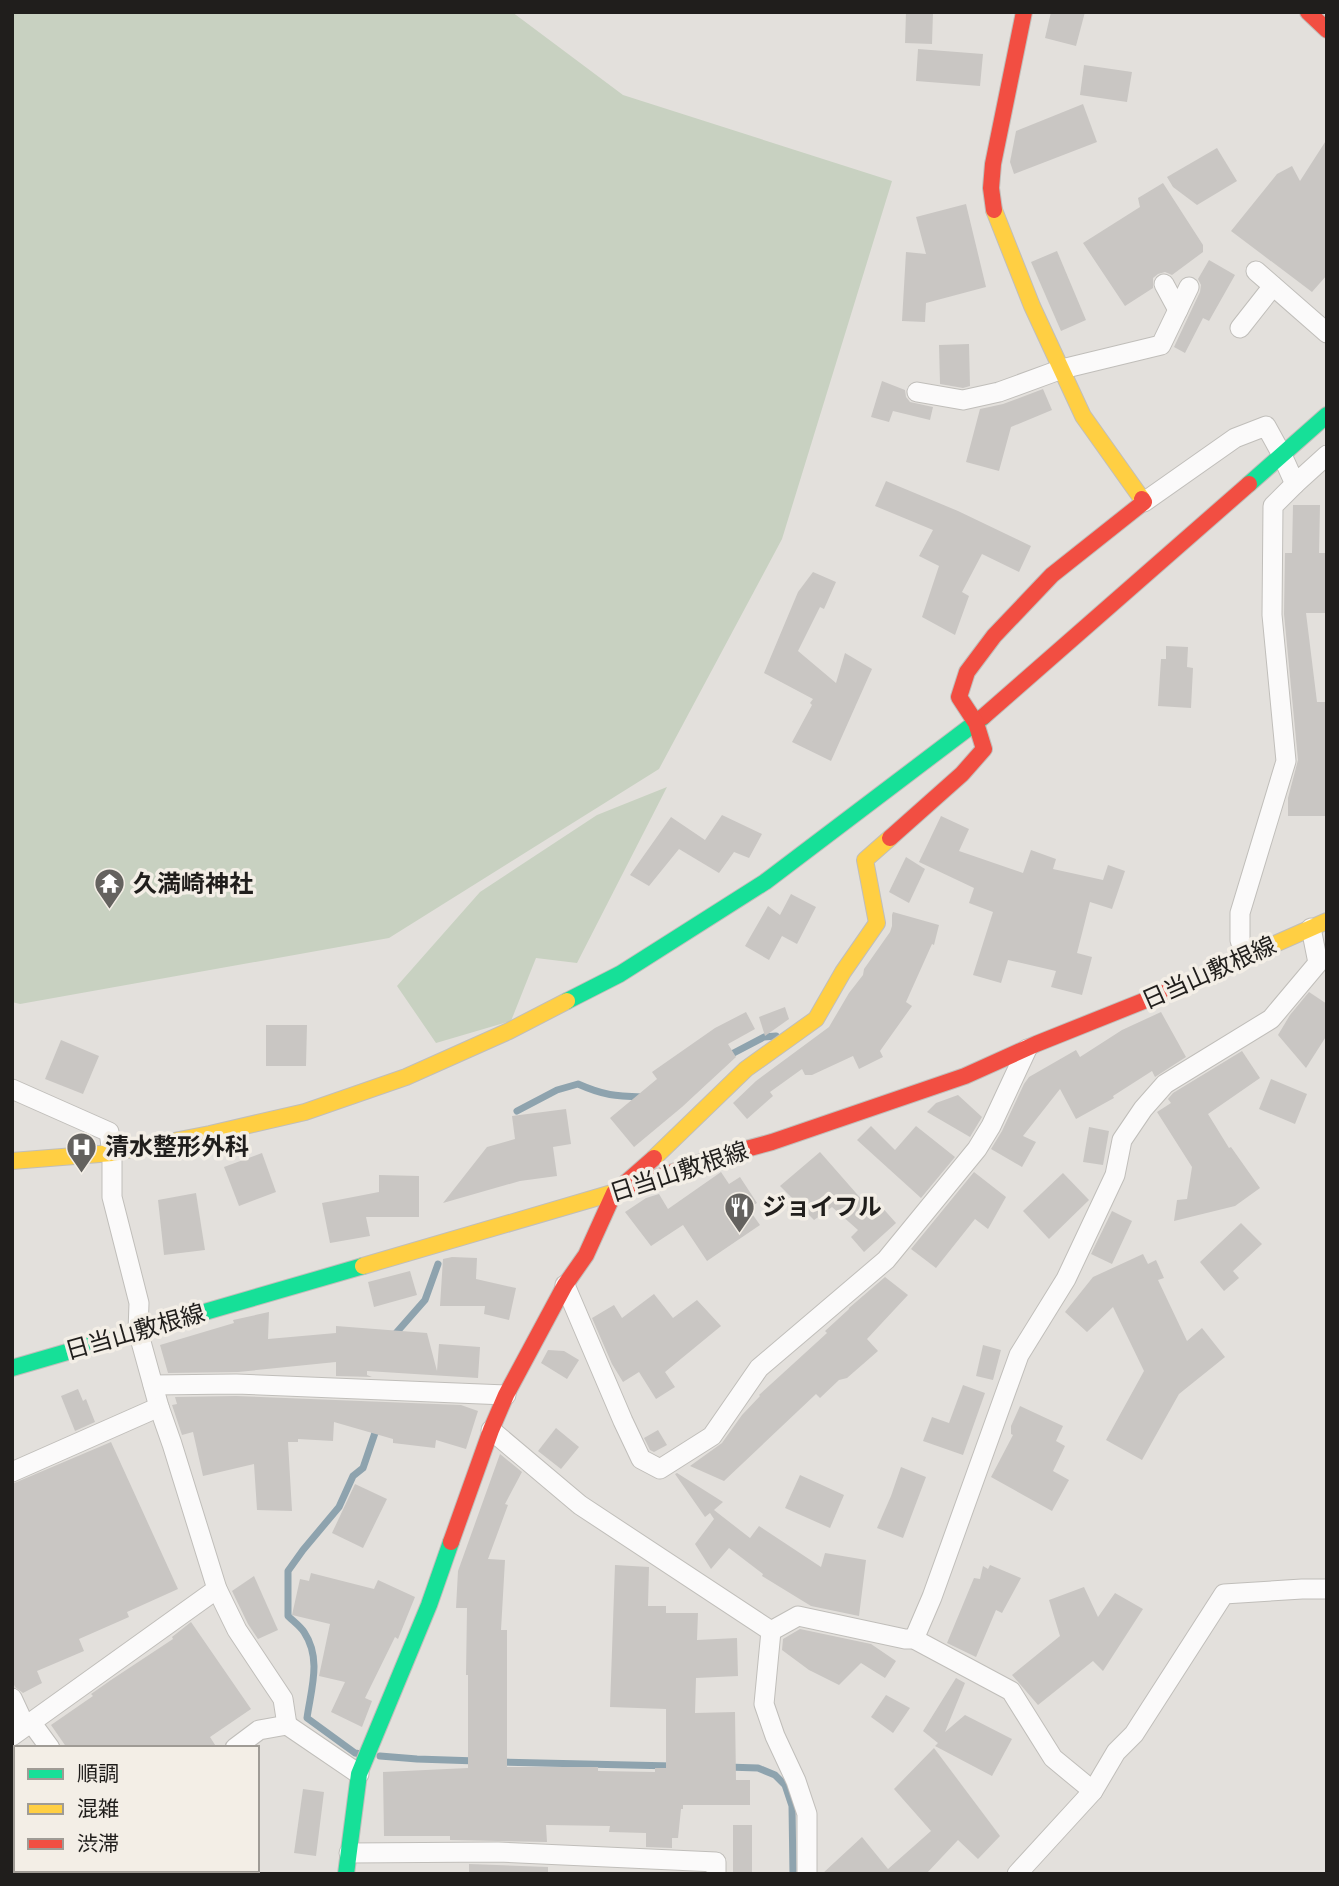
<svg xmlns="http://www.w3.org/2000/svg" width="1339" height="1886" font-family="Montserrat,'Noto Sans JP',sans-serif">
	<style>
		.green { fill: #c8d1c1 }
		.lines { fill: none; stroke-linecap: round; stroke-linejoin: round }
		.stream { stroke: #8ea3ae; stroke-width: 7 }
		.building { fill: #c9c6c3 }
		.street-casing { stroke: #c0beba; stroke-width: 21 }
		.fast-casing { stroke: #c0beba; stroke-width: 18 }
		.slow-casing { stroke: #c0beba; stroke-width: 18 }
		.jam-casing { stroke: #c0beba; stroke-width: 18 }
		.street { stroke: #fbfafa; stroke-width: 19 }
		.fast { stroke: #16e098; stroke-width: 16 }
		.slow { stroke: #ffcf43; stroke-width: 16 }
		.jam { stroke: #f24e42; stroke-width: 16 }
		.labels { text-anchor: middle; stroke-width: 7; stroke-linejoin: round; paint-order: stroke }
		.poi-label { font-size: 24px; font-weight: bold; fill: #201e1c; stroke: #f3eee6; text-anchor: start }
		.street-label { font-size: 24px; fill: #201e1c; stroke: #f3eee6 }
	</style>
	<rect width="100%" height="100%" fill="#e3e0dc"/>
	<g class="green">
		<path d="M 12,12 L 512,12 L 623,95 L 892,181 L 782,539 L 659,769 L 389,938 L 20,1004 L 12,1002 Z"/>
		<path d="M 667,787 L 577,963 L 536,958 L 511,1021 L 436,1043 L 397,986 L 480,892 L 597,815 Z"/>
	</g>
	<g class="lines">
		<g class="stream">
			<path d="M 726,1057 L 764,1037 L 776,1036"/>
			<path d="M 517,1111 L 557,1090 L 578,1084 C 605,1096 616,1096 645,1097"/>
			<path d="M 395,1337 L 396,1333 L 425,1300 L 438,1264"/>
			<path d="M 361,1754 L 355,1753 L 307,1718 C 311,1689 322,1659 304,1632 C 300,1626 293,1621 288,1616 L 288,1571 L 303,1550 L 339,1507 L 353,1476 L 363,1468 L 377,1427"/>
			<path d="M 380,1756 L 417,1759 L 477,1761"/>
			<path d="M 500,1762 L 673,1766"/>
			<path d="M 727,1767 L 758,1768 L 775,1775 L 785,1785 L 792,1806 L 793,1874"/>
		</g>
	</g>
	<g class="building">
		<path d="M 906,12 L 933,12 L 932,44 L 905,43 Z"/>
		<path d="M 1051,12 L 1085,12 L 1076,46 L 1045,38 Z"/>
		<path d="M 918,49 L 983,54 L 980,86 L 916,81 Z"/>
		<path d="M 1084,65 L 1132,72 L 1127,102 L 1080,95 Z"/>
		<path d="M 1083,104 L 1097,142 L 1014,174 L 1010,162 L 1016,131 Z"/>
		<path d="M 1327,139 L 1327,275 L 1312,292 L 1231,231 L 1277,174 L 1292,166 L 1300,181 Z"/>
		<path d="M 1217,148 L 1237,181 L 1197,205 L 1173,187 L 1167,177 Z"/>
		<path d="M 1163,183 L 1203,245 L 1203,252 L 1172,275 L 1165,272 L 1158,274 L 1153,278 L 1153,288 L 1125,306 L 1083,243 L 1140,207 L 1138,198 Z"/>
		<path d="M 966,204 L 986,287 L 926,303 L 925,322 L 902,321 L 906,252 L 926,254 L 916,217 Z"/>
		<path d="M 1057,251 L 1086,320 L 1061,331 L 1031,262 Z"/>
		<path d="M 1209,260 L 1235,275 L 1209,321 L 1203,318 L 1185,353 L 1174,347 L 1200,292 L 1201,285 L 1198,279 Z"/>
		<path d="M 969,344 L 970,386 L 963,388 L 940,384 L 939,345 Z"/>
		<path d="M 882,381 L 905,390 L 906,397 L 910,402 L 933,407 L 930,420 L 893,411 L 889,422 L 871,417 Z"/>
		<path d="M 1043,389 L 1052,410 L 1011,427 L 999,471 L 966,462 L 980,409 L 1003,404 Z"/>
		<path d="M 886,481 L 958,511 L 1031,546 L 1019,572 L 982,554 L 962,592 L 969,596 L 955,635 L 922,617 L 939,566 L 919,556 L 933,530 L 875,506 Z"/>
		<path d="M 1293,505 L 1320,505 L 1319,553 L 1326,553 L 1326,613 L 1306,613 L 1317,702 L 1327,702 L 1327,816 L 1288,816 L 1288,798 L 1298,760 L 1284,614 L 1285,553 L 1292,553 Z"/>
		<path d="M 813,572 L 836,582 L 824,609 L 820,607 L 798,651 L 836,683 L 845,653 L 872,669 L 831,761 L 792,742 L 812,705 L 810,703 L 813,699 L 764,673 L 798,592 Z"/>
		<path d="M 1166,646 L 1188,647 L 1187,667 L 1193,668 L 1191,708 L 1158,706 L 1161,659 L 1166,659 Z"/>
		<path d="M 722,815 L 762,834 L 749,858 L 734,852 L 719,873 L 679,849 L 649,886 L 630,875 L 671,817 L 705,840 Z"/>
		<path d="M 941,816 L 969,829 L 959,851 L 1023,873 L 1031,850 L 1056,859 L 1053,869 L 1103,880 L 1108,865 L 1125,871 L 1112,909 L 1090,902 L 1077,953 L 1092,957 L 1082,995 L 1051,987 L 1056,971 L 1008,960 L 1001,983 L 973,975 L 993,912 L 969,903 L 974,888 L 919,862 Z"/>
		<path d="M 906,857 L 925,869 L 909,903 L 889,892 Z"/>
		<path d="M 791,894 L 816,907 L 797,944 L 782,936 L 769,960 L 745,946 L 768,906 L 780,915 Z"/>
		<path d="M 893,912 L 939,925 L 934,945 L 932,944 L 906,1002 L 912,1006 L 880,1051 L 883,1057 L 859,1069 L 853,1056 L 812,1075 L 805,1075 L 802,1069 L 770,1092 L 773,1096 L 747,1119 L 733,1103 L 756,1081 L 829,1027 L 849,993 L 863,975 L 864,969 L 890,932 L 892,926 L 892,915 Z"/>
		<path d="M 1309,992 L 1327,1004 L 1327,1035 L 1306,1068 L 1278,1035 L 1290,1015 Z"/>
		<path d="M 785,1007 L 789,1019 L 765,1036 L 759,1017 Z"/>
		<path d="M 746,1012 L 755,1029 L 728,1044 L 736,1057 L 682,1107 L 634,1147 L 610,1118 L 657,1079 L 652,1072 L 715,1028 Z"/>
		<path d="M 1161,1012 L 1186,1057 L 1155,1077 L 1152,1071 L 1113,1096 L 1114,1098 L 1076,1119 L 1060,1089 L 1023,1136 L 1036,1142 L 1022,1167 L 991,1149 L 1002,1131 L 1024,1084 L 1029,1077 L 1076,1050 L 1080,1057 L 1122,1030 Z"/>
		<path d="M 266,1025 L 307,1025 L 306,1066 L 266,1066 Z"/>
		<path d="M 61,1040 L 99,1056 L 83,1094 L 45,1079 Z"/>
		<path d="M 1242,1051 L 1260,1078 L 1208,1114 L 1229,1148 L 1231,1147 L 1260,1188 L 1235,1206 L 1174,1221 L 1177,1200 L 1187,1199 L 1192,1167 L 1157,1112 L 1171,1103 L 1168,1099 L 1173,1093 Z"/>
		<path d="M 1271,1079 L 1307,1094 L 1295,1124 L 1259,1109 Z"/>
		<path d="M 958,1095 L 982,1117 L 970,1137 L 927,1112 L 936,1103 Z"/>
		<path d="M 566,1109 L 571,1144 L 553,1147 L 557,1176 L 520,1181 L 443,1203 L 487,1147 L 515,1139 L 512,1116 Z"/>
		<path d="M 871,1126 L 895,1150 L 916,1126 L 955,1157 L 921,1198 L 857,1140 Z"/>
		<path d="M 1089,1127 L 1109,1131 L 1103,1165 L 1083,1162 Z"/>
		<path d="M 820,1152 L 863,1201 L 871,1195 L 896,1223 L 864,1252 L 851,1237 L 858,1230 L 832,1207 L 814,1220 L 780,1186 Z"/>
		<path d="M 262,1153 L 276,1192 L 239,1206 L 224,1167 Z"/>
		<path d="M 721,1172 L 729,1184 L 740,1177 L 757,1203 L 748,1208 L 760,1225 L 707,1261 L 683,1225 L 651,1246 L 625,1212 L 646,1198 L 659,1194 L 668,1209 Z"/>
		<path d="M 974,1172 L 1006,1197 L 988,1229 L 975,1219 L 936,1268 L 911,1249 Z"/>
		<path d="M 1063,1173 L 1089,1200 L 1049,1239 L 1023,1211 Z"/>
		<path d="M 379,1175 L 419,1176 L 419,1217 L 366,1217 L 370,1236 L 330,1243 L 322,1203 L 379,1192 Z"/>
		<path d="M 196,1193 L 205,1250 L 164,1255 L 158,1200 Z"/>
		<path d="M 1112,1211 L 1132,1221 L 1112,1264 L 1091,1254 Z"/>
		<path d="M 1241,1223 L 1262,1244 L 1233,1271 L 1239,1278 L 1224,1291 L 1200,1262 Z"/>
		<path d="M 1143,1254 L 1148,1264 L 1156,1260 L 1164,1278 L 1158,1280 L 1187,1341 L 1202,1328 L 1225,1357 L 1179,1394 L 1142,1460 L 1106,1440 L 1144,1371 L 1113,1307 L 1087,1332 L 1065,1312 L 1093,1277 Z"/>
		<path d="M 452,1257 L 477,1258 L 476,1279 L 516,1288 L 509,1320 L 484,1314 L 485,1306 L 440,1306 L 443,1259 Z"/>
		<path d="M 410,1271 L 417,1295 L 374,1307 L 368,1282 Z"/>
		<path d="M 885,1277 L 908,1295 L 867,1339 L 878,1351 L 847,1378 L 839,1380 L 820,1398 L 816,1394 L 724,1481 L 690,1466 L 722,1443 L 742,1415 L 760,1396 L 759,1395 L 827,1333 L 825,1331 L 849,1309 L 849,1308 Z"/>
		<path d="M 654,1294 L 673,1318 L 697,1300 L 721,1326 L 665,1372 L 675,1387 L 656,1399 L 639,1372 L 623,1382 L 612,1364 L 592,1318 L 614,1305 L 622,1318 Z"/>
		<path d="M 269,1312 L 268,1339 L 336,1333 L 336,1326 L 427,1333 L 437,1371 L 439,1344 L 480,1347 L 478,1378 L 367,1371 L 367,1375 L 372,1377 L 336,1376 L 336,1362 L 238,1372 L 168,1373 L 160,1345 L 234,1323 L 233,1320 Z"/>
		<path d="M 983,1345 L 1001,1350 L 993,1380 L 976,1376 Z"/>
		<path d="M 548,1350 L 564,1351 L 579,1360 L 567,1379 L 541,1363 Z"/>
		<path d="M 963,1385 L 985,1393 L 963,1455 L 923,1441 L 932,1417 L 949,1423 Z"/>
		<path d="M 78,1389 L 83,1401 L 86,1399 L 95,1422 L 75,1431 L 61,1396 Z"/>
		<path d="M 236,1396 L 461,1405 L 478,1411 L 466,1449 L 436,1440 L 435,1448 L 393,1443 L 393,1439 L 334,1422 L 333,1441 L 298,1439 L 298,1442 L 288,1442 L 292,1511 L 257,1510 L 254,1464 L 203,1476 L 193,1432 L 182,1435 L 172,1405 L 177,1404 L 175,1397 Z"/>
		<path d="M 1020,1406 L 1063,1426 L 1056,1441 L 1065,1446 L 1053,1471 L 1069,1480 L 1052,1511 L 991,1477 L 1013,1435 L 1011,1434 L 1011,1426 Z"/>
		<path d="M 556,1428 L 579,1447 L 561,1469 L 538,1451 Z"/>
		<path d="M 658,1430 L 667,1445 L 654,1452 L 650,1450 L 644,1438 Z"/>
		<path d="M 111,1442 L 178,1589 L 127,1612 L 129,1617 L 79,1639 L 84,1651 L 37,1671 L 42,1683 L 23,1693 L 15,1687 L 12,1680 L 12,1484 Z"/>
		<path d="M 500,1454 L 522,1472 L 505,1504 L 508,1505 L 488,1559 L 505,1560 L 501,1630 L 507,1630 L 507,1767 L 598,1767 L 598,1771 L 655,1772 L 655,1768 L 666,1768 L 666,1709 L 610,1707 L 615,1565 L 649,1567 L 648,1606 L 666,1606 L 666,1613 L 698,1613 L 697,1640 L 737,1638 L 738,1676 L 696,1678 L 695,1713 L 735,1712 L 736,1780 L 750,1780 L 750,1805 L 683,1805 L 683,1809 L 681,1809 L 678,1838 L 672,1838 L 672,1848 L 646,1847 L 646,1833 L 609,1832 L 610,1826 L 546,1825 L 547,1842 L 450,1840 L 450,1836 L 384,1836 L 383,1772 L 468,1768 L 468,1675 L 466,1675 L 467,1608 L 456,1608 L 458,1571 Z"/>
		<path d="M 901,1467 L 926,1477 L 903,1538 L 877,1528 L 891,1496 Z"/>
		<path d="M 677,1473 L 723,1502 L 714,1510 L 750,1538 L 759,1526 L 821,1567 L 825,1553 L 866,1560 L 859,1616 L 811,1606 L 762,1576 L 763,1574 L 729,1548 L 711,1569 L 695,1544 L 714,1519 L 710,1513 L 705,1517 L 675,1474 Z"/>
		<path d="M 800,1475 L 844,1495 L 830,1528 L 785,1508 Z"/>
		<path d="M 355,1484 L 387,1499 L 363,1548 L 332,1533 Z"/>
		<path d="M 990,1565 L 1021,1578 L 1002,1613 L 996,1610 L 976,1657 L 947,1643 L 974,1578 L 980,1579 L 983,1566 L 988,1569 Z"/>
		<path d="M 311,1573 L 374,1589 L 378,1580 L 415,1597 L 398,1639 L 395,1637 L 365,1698 L 372,1701 L 362,1727 L 331,1712 L 345,1682 L 319,1676 L 330,1624 L 292,1615 L 300,1579 L 309,1581 Z"/>
		<path d="M 254,1576 L 278,1630 L 258,1639 L 248,1624 L 232,1591 Z"/>
		<path d="M 1084,1587 L 1098,1617 L 1115,1593 L 1143,1609 L 1103,1671 L 1093,1661 L 1038,1705 L 1012,1675 L 1060,1636 L 1049,1600 Z"/>
		<path d="M 191,1622 L 251,1709 L 210,1737 L 217,1748 L 67,1748 L 51,1725 L 93,1696 L 91,1694 L 111,1680 L 173,1639 L 172,1637 Z"/>
		<path d="M 800,1629 L 871,1644 L 896,1661 L 885,1678 L 861,1663 L 839,1685 L 809,1670 L 782,1650 L 783,1639 Z"/>
		<path d="M 956,1678 L 965,1683 L 945,1732 L 965,1715 L 1012,1739 L 992,1776 L 935,1746 L 938,1743 L 923,1731 Z"/>
		<path d="M 886,1695 L 910,1708 L 893,1733 L 871,1717 Z"/>
		<path d="M 934,1748 L 1000,1836 L 978,1859 L 958,1840 L 926,1874 L 822,1874 L 862,1837 L 888,1869 L 931,1831 L 894,1789 Z"/>
		<path d="M 303,1789 L 324,1792 L 316,1856 L 294,1853 Z"/>
		<rect x="733" y="1825" width="19" height="49"/>
		<path d="M 469,1864 L 548,1867 L 548,1874 L 469,1874 Z"/>
	</g>
	<g class="lines">
		<defs>
			<g id="street">
				<path d="M 1256,271 L 1327,333"/>
				<path d="M 1164,284 L 1178,310"/>
				<path d="M 1240,328 L 1273,286"/>
				<path d="M 917,392 L 963,400 L 999,392 L 1062,369 L 1161,345 L 1189,287"/>
				<path d="M 1144,502 L 1235,438 L 1266,426 L 1282,455 L 1295,484 L 1327,455"/>
				<path d="M 1245,956 L 1240,940 L 1240,913 L 1286,761 L 1272,615 L 1273,506 L 1295,484"/>
				<path d="M 12,1089 L 109,1132 L 112,1153 L 112,1197 L 139,1303 L 138,1331 L 159,1407 L 172,1444 L 217,1589 L 237,1630 L 283,1699 L 287,1725"/>
				<path d="M 565,1285 L 623,1421 L 641,1459 L 660,1469 L 712,1436 L 759,1368 L 886,1260 L 977,1149 L 991,1126 L 1027,1049"/>
				<path d="M 153,1385 L 236,1384 L 506,1395"/>
				<path d="M 491,1430 L 580,1505 L 771,1631 L 798,1616 L 905,1639 L 914,1639 L 1011,1691 L 1053,1758 L 1093,1791"/>
				<path d="M 12,1472 L 159,1407"/>
				<path d="M 771,1631 L 764,1704 L 775,1736 L 796,1781 L 807,1814 L 807,1874"/>
				<path d="M 914,1639 L 932,1597 L 1019,1355 L 1066,1279 L 1115,1175 L 1122,1140 L 1143,1109 L 1165,1084 L 1271,1019 L 1318,963 L 1311,928"/>
				<path d="M 12,1698 L 25,1726"/>
				<path d="M 31,1722 L 50,1748"/>
				<path d="M 12,1736 L 217,1589"/>
				<path d="M 235,1748 L 259,1730 L 287,1725 L 359,1774"/>
				<path d="M 349,1853 L 498,1852 L 716,1862 L 716,1874"/>
				<path d="M 63,1874 L 67,1870"/>
				<path d="M 1017,1874 L 1093,1791 L 1116,1752 L 1134,1734 L 1224,1594 L 1302,1589 L 1327,1589"/>
			</g>
			<g id="fast">
				<path d="M 1249,484 L 1327,415"/>
				<path d="M 567,1001 L 620,974 L 765,882 L 983,717"/>
				<path d="M 12,1368 L 363,1266"/>
				<path d="M 346,1874 L 359,1774 L 429,1605 L 451,1542"/>
			</g>
			<g id="slow">
				<path d="M 994,210 L 1032,306 L 1083,416 L 1142,499"/>
				<path d="M 1171,990 L 1327,921"/>
				<path d="M 654,1158 L 746,1069 L 816,1019 L 843,972 L 877,923 L 865,860 L 890,838"/>
				<path d="M 12,1161 L 112,1153 L 210,1134 L 305,1112 L 406,1077 L 509,1031 L 567,1001"/>
				<path d="M 363,1266 L 619,1191"/>
			</g>
			<g id="jam">
				<path d="M 1308,12 L 1327,30"/>
				<path d="M 994,210 L 991,188 L 993,164 L 1024,12"/>
				<path d="M 983,717 L 1249,484"/>
				<path d="M 890,838 L 962,774 L 984,749 L 976,723 L 959,697 L 967,672 L 994,636 L 1052,575 L 1144,502 L 1142,499"/>
				<path d="M 619,1191 L 713,1158 L 772,1142 L 965,1076 L 1036,1044 L 1171,990"/>
				<path d="M 451,1542 L 491,1430 L 506,1395 L 565,1285 L 586,1255 L 614,1193 L 654,1158"/>
			</g>
		</defs>
		<use href="#street" class="street-casing"/>
		<use href="#fast" class="fast-casing"/>
		<use href="#slow" class="slow-casing"/>
		<use href="#jam" class="jam-casing"/>
		<use href="#street" class="street"/>
		<use href="#fast" class="fast"/>
		<use href="#slow" class="slow"/>
		<use href="#jam" class="jam"/>
	</g>
	<defs>
		<symbol id="temple-pin" viewBox="-11 -11 22 30"><path d="M0 17L-7.5 6A9.5 9.5 0 1 1 7.5 6Z" fill="#64625f" stroke="#f3eee6"/><path d="M0-6L5-2H3V0L6.5 2.5H4V6H1.5V3h-3V6H-4V2.5H-6.5L-3 0V-2H-5Z" fill="#fff"/></symbol>
		<symbol id="hospital-pin" viewBox="-11 -11 22 30"><path d="M0 17L-7.5 6A9.5 9.5 0 1 1 7.5 6Z" fill="#64625f" stroke="#f3eee6"/><path d="M-5-5h3v3.5h4V-5h3V5h-3V1.5h-4V5h-3Z" fill="#fff"/></symbol>
		<symbol id="restaurant-pin" viewBox="-11 -11 22 30"><path d="M0 17L-7.5 6A9.5 9.5 0 1 1 7.5 6Z" fill="#64625f" stroke="#f3eee6"/><path d="M-5-6h1v4h1v-4h1v4h1v-4h1v5L-1.5 .5V6h-2V.5L-5-1ZM5-6V6H3V1.5H1.5Q1.5-4 5-6Z" fill="#fff"/></symbol>
	</defs>
	<g fill-rule="evenodd">
		<use href="#temple-pin" x="92" y="866" width="35" height="47"/>
		<use href="#hospital-pin" x="64" y="1130" width="35" height="47"/>
		<use href="#restaurant-pin" x="722" y="1190" width="35" height="47"/>
	</g>
	<g class="labels">
		<g class="poi-label">
			<text x="133" y="892">久満崎神社</text>
			<text x="105" y="1155">清水整形外科</text>
			<text x="762" y="1215">ジョイフル</text>
		</g>
		<g class="street-label">
			<text transform="translate(1209 973) rotate(-24)" y="8">日当山敷根線</text>
			<text transform="translate(679 1172) rotate(-18)" y="8">日当山敷根線</text>
			<text transform="translate(135 1332) rotate(-16)" y="8">日当山敷根線</text>
		</g>
	</g>
	<rect width="1339" height="1886" fill="none" stroke="#201e1c" stroke-width="28"/>
	<rect x="14" y="1746" width="245" height="126" fill="#f3eee6" stroke="#9f9b95" stroke-width="2"/>
	<rect x="28" y="1769" width="35" height="10" fill="#16e098" stroke="#9f9b95" stroke-width="2"/>
	<text x="77" y="1781" font-size="21" fill="#201e1c">順調</text>
	<rect x="28" y="1804" width="35" height="10" fill="#ffcf43" stroke="#9f9b95" stroke-width="2"/>
	<text x="77" y="1816" font-size="21" fill="#201e1c">混雑</text>
	<rect x="28" y="1839" width="35" height="10" fill="#f24e42" stroke="#9f9b95" stroke-width="2"/>
	<text x="77" y="1851" font-size="21" fill="#201e1c">渋滞</text>
</svg>
